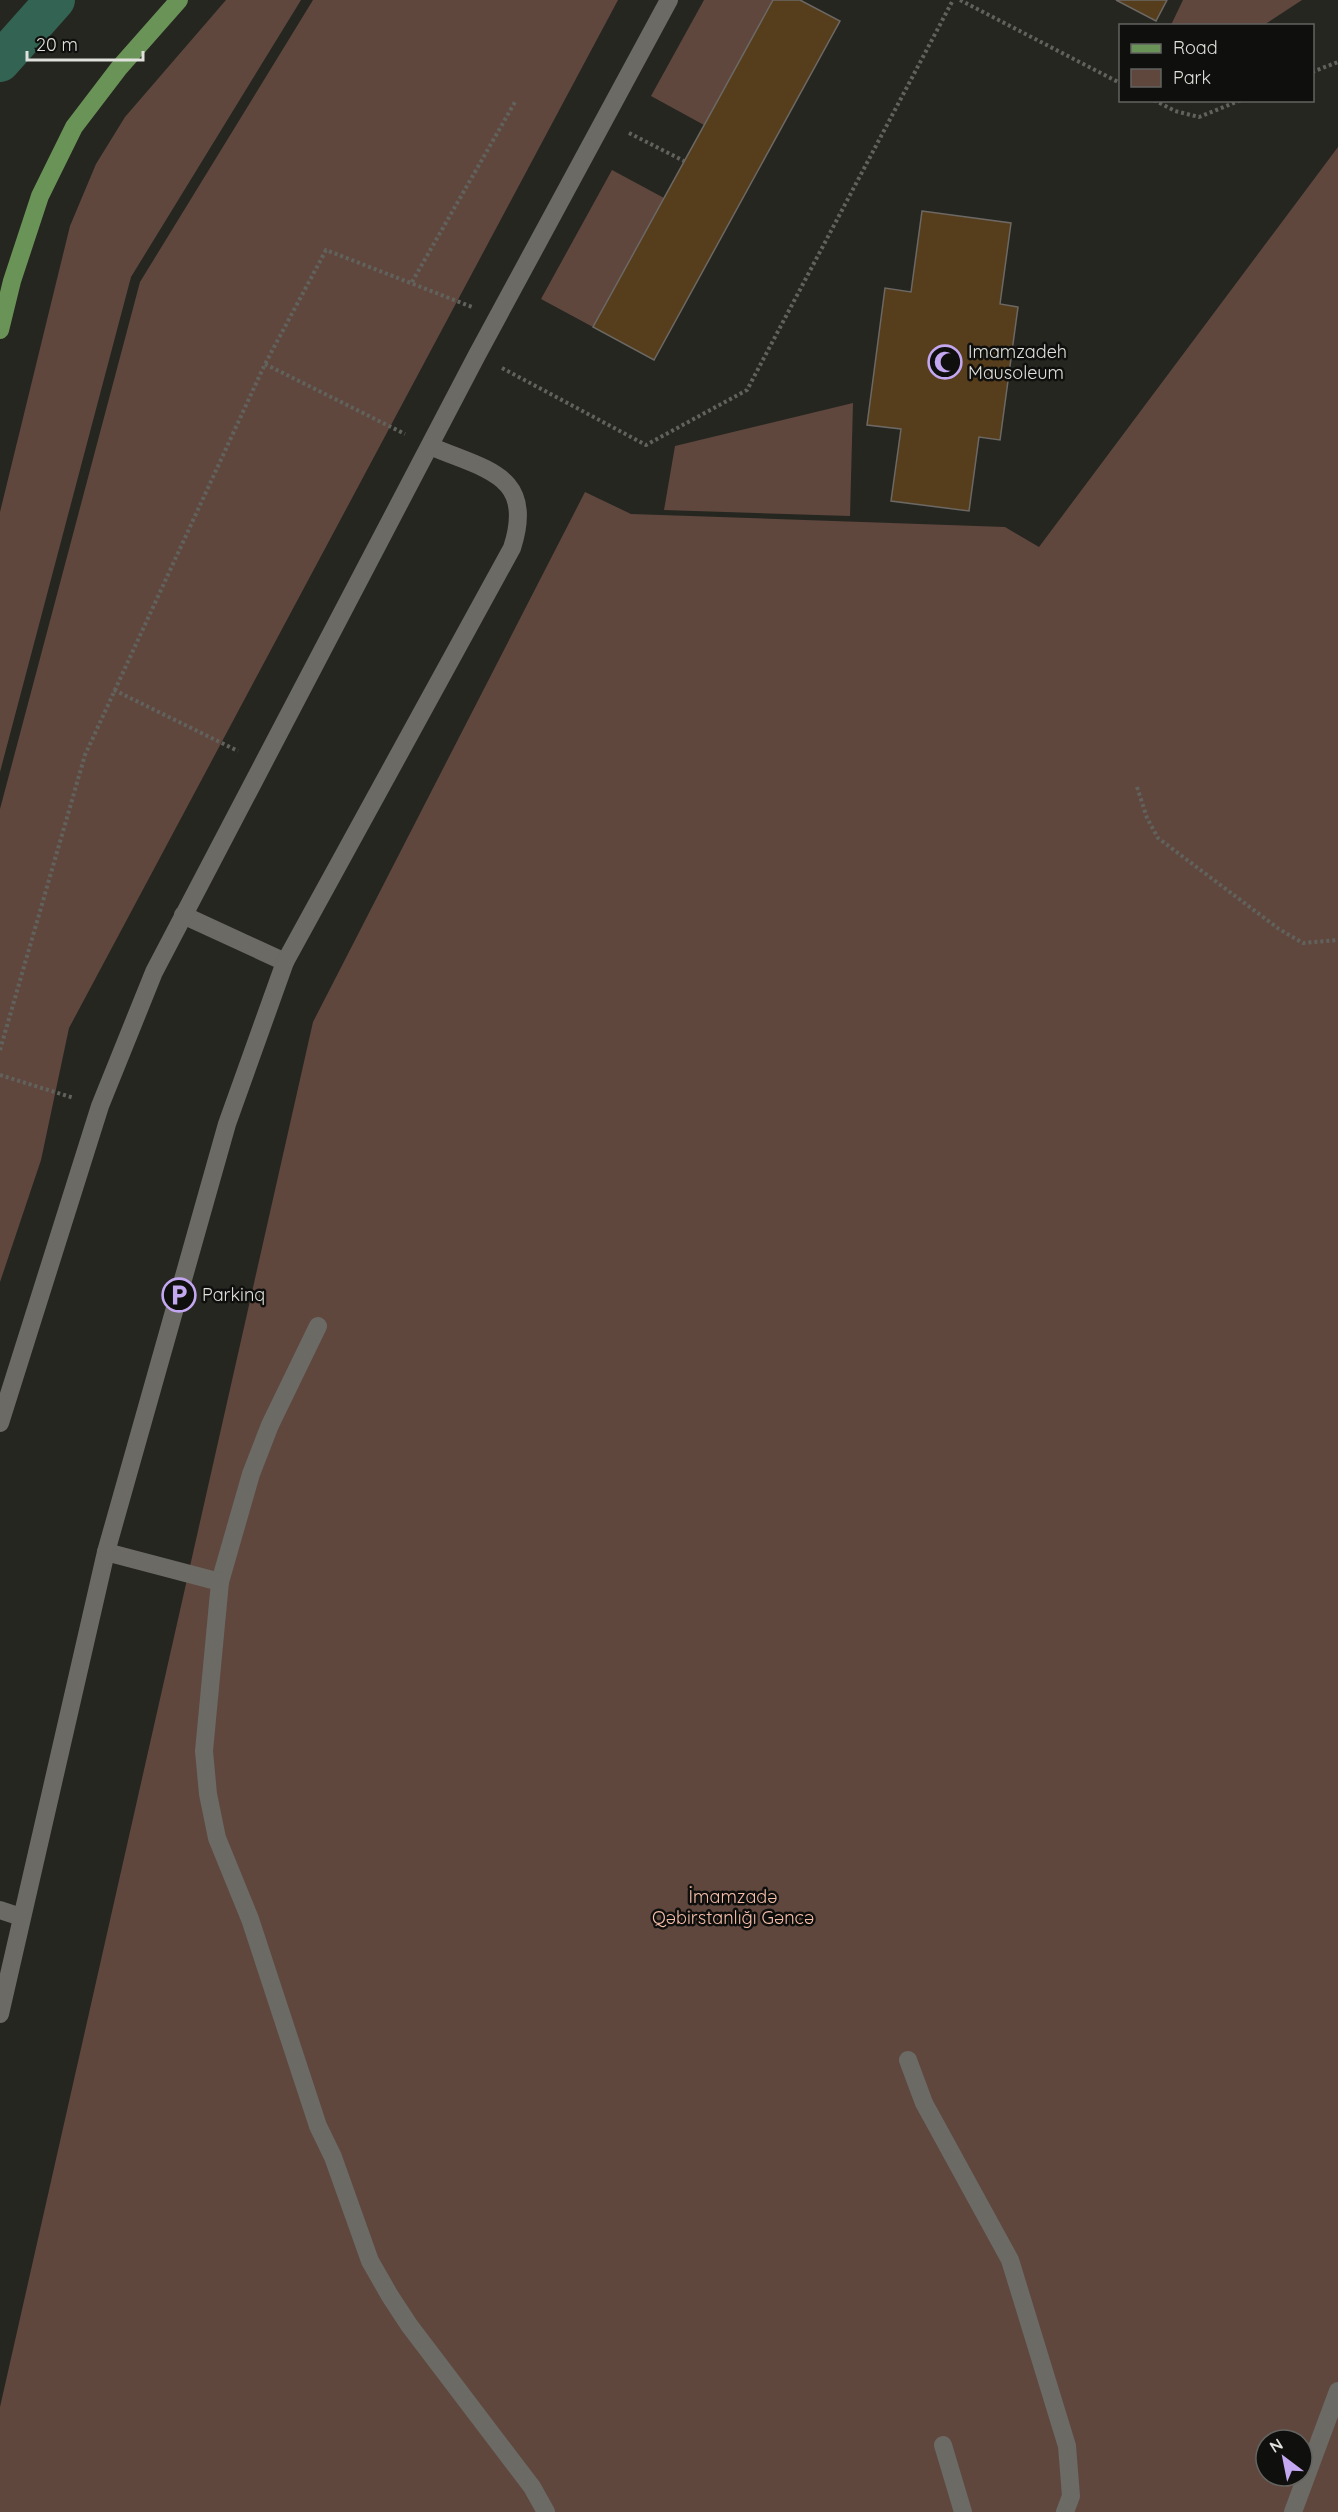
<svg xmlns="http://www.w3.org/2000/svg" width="1338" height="2512" font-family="Quicksand,sans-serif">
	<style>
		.green { fill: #5f473e; fill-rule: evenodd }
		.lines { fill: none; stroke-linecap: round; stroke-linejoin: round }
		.canal { stroke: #326353; stroke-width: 40 }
		.building { fill: #563d1c; stroke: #6c6864; stroke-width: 1.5 }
		.path { stroke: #62625d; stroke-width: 4; stroke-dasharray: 3 3; stroke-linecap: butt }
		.minor { stroke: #6b6a65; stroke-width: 18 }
		.major { stroke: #6a9457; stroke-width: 18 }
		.labels { text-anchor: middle; stroke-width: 5; stroke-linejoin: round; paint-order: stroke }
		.poi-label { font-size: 18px; fill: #e0e0dc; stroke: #0f0f0d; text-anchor: start }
		.park-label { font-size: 18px; fill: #f8bfab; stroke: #0f0f0d }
	</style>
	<rect width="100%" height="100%" fill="#262621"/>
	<g class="green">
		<path d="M 226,0 L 301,0 L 131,277 L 0,772 L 0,512 L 70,226 L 96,164 L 125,117 Z"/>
		<path d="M 313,0 L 618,0 L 69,1028 L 41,1160 L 0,1282 L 0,809 L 140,282 Z"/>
		<path d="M 704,0 L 773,0 L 704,125 L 651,96 Z"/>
		<path d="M 1183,0 L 1302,0 L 1264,25 L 1171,25 Z"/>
		<path d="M 1338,147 L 1338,2512 L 0,2512 L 0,2407 L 313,1022 L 585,492 L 631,514 L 1005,527 L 1039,547 ZM 1266,2440 L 1302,2440 L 1302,2476 L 1266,2476 Z"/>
		<path d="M 612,170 L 664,198 L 593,327 L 541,299 Z"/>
		<path d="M 853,403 L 850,516 L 664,510 L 675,446 Z"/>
	</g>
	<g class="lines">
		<path class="canal" d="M 0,62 L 55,0"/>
	</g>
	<g class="building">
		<path d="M 773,0 L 800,0 L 840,21 L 654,360 L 593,327 Z"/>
		<path d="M 1116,0 L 1167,0 L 1156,21 Z"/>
		<path d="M 922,211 L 1011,223 L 1000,304 L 1018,307 L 1000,440 L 979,437 L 969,511 L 891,501 L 901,429 L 867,425 L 885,288 L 911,292 Z"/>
	</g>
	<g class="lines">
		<g class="path">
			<path d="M 960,0 L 1120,83"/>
			<path d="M 1312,72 L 1338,62"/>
			<path d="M 1154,100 L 1175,111 L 1199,117 L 1241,100"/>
			<path d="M 629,133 L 684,161"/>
			<path d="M 412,282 L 515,102"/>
			<path d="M 265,364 L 405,434"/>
			<path d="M 502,368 L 646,445 L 747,390 L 953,0"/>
			<path d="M 114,690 L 238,751"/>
			<path d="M 1137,787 L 1147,818 L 1158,838 L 1279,929 L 1303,943 L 1338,940"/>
			<path d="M 0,1050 L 85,755 L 265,364 L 326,250 L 472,307"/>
			<path d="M 0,1075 L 74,1098"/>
		</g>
		<g class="minor">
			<path d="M 183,915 L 285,962"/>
			<path d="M 318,1326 L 270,1425 L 251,1474 L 220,1582 L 204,1751 L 208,1794 L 217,1838 L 250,1919 L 318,2126 L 333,2157 L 370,2261 L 390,2296 L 409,2325 L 532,2487 L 546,2512"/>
			<path d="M 0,1423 L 100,1106 L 154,972 L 477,355 L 669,0"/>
			<path d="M 106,1552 L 220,1582"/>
			<path d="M 0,1910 L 21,1917"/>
			<path d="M 0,2014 L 106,1552 L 227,1124 L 285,962 L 512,548 C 536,474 485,470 430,446"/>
			<path d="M 908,2060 L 924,2103 L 1010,2260 L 1067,2446 L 1071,2496 L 1065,2512"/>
			<path d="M 943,2445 L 963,2512"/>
			<path d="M 1293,2512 L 1338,2391"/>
		</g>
		<path class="major" d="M 0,330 L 12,281 L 40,196 L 74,127 L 119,68 L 179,0"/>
	</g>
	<defs>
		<symbol id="mosque-ring" viewBox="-11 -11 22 22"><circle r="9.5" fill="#0f0f0d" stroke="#c4a7f1" stroke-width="1.5"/><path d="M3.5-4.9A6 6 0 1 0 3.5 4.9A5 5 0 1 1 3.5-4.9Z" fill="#c4a7f1"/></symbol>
		<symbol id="parking-ring" viewBox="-11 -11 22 22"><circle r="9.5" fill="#0f0f0d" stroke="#c4a7f1" stroke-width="1.5"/><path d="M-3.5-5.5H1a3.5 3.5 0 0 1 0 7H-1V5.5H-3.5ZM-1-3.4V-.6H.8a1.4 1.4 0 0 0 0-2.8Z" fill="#c4a7f1"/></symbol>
	</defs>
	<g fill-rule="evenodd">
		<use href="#mosque-ring" x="926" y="343" width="38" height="38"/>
		<use href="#parking-ring" x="160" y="1276" width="38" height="38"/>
	</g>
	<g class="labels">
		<g class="poi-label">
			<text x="968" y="358">Imamzadeh<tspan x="968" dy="21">Mausoleum</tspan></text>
			<text x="202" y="1301">Parkinq</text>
		</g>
		<g class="park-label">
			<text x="733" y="1903">İmamzadə<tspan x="733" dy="21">Qəbirstanlığı Gəncə</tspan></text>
		</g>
	</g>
	<rect x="1119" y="24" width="195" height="78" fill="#0f0f0d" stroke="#636360" stroke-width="1.5"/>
	<rect x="1131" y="44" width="30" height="9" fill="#6a9457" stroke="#636360" stroke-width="1.5"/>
	<text x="1173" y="54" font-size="18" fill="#e0e0dc">Road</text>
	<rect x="1131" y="69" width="30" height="18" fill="#5f473e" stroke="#636360" stroke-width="1.5"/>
	<text x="1173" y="84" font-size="18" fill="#e0e0dc">Park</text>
	<g transform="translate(1284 2458) rotate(328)"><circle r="28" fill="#0f0f0d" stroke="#636360" stroke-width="1.5"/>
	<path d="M0-4.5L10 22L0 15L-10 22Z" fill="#c4a7f1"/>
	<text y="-9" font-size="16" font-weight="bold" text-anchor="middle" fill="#e0e0dc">N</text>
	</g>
	<path d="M27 51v9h116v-9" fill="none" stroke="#e0e0dc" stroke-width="3"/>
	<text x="36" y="51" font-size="18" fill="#e0e0dc" stroke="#0f0f0d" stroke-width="4.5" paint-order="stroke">20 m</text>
</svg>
